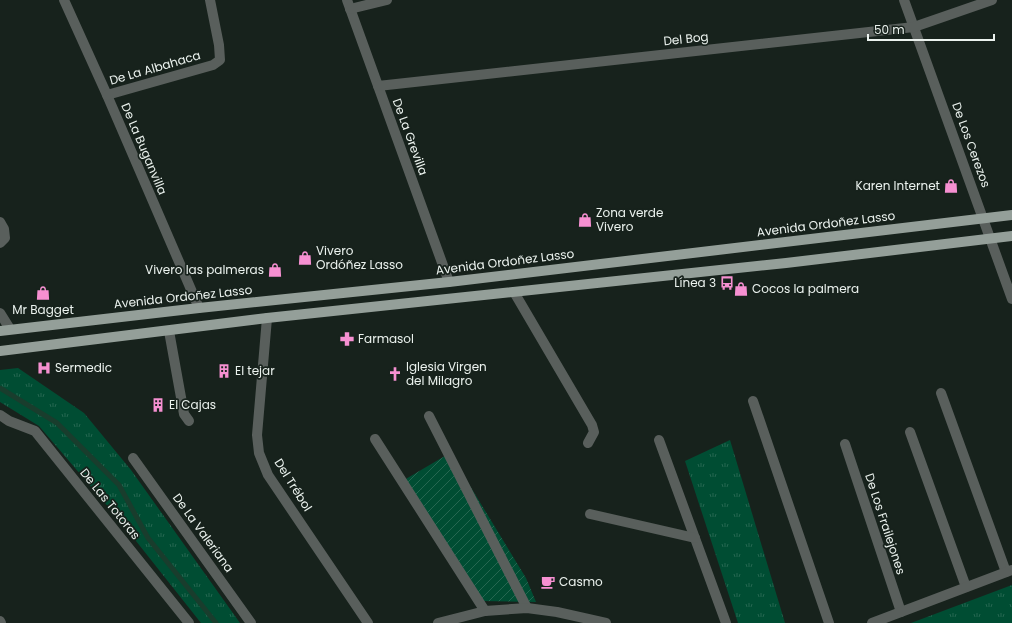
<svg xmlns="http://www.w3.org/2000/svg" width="1012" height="623" font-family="Poppins,sans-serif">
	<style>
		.park { fill: url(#park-tufts) }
		.garden { fill: url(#garden-furrows) }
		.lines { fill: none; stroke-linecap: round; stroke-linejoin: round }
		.stream { stroke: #193d2d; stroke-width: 5 }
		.minor { stroke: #595f5c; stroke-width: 10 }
		.major { stroke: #949f99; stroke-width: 10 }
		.labels { text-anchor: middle; stroke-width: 3.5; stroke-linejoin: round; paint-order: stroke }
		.street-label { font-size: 12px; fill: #ebf2ee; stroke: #17221c }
		.poi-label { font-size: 12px; fill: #ebf2ee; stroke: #17221c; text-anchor: start }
	</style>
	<defs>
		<pattern id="park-tufts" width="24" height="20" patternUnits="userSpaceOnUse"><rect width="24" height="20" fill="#004d33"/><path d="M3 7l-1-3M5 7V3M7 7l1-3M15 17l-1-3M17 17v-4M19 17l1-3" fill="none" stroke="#256751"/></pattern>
		<pattern id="garden-furrows" width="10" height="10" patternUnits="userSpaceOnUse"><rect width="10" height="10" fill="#004d33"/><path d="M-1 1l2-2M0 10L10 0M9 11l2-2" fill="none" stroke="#256751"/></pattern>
	</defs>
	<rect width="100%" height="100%" fill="#17221c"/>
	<g class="park">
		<path d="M 18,368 L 84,413 L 131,470 L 240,623 L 201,623 L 117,517 L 39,426 L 0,402 L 0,370 Z"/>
		<path d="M 730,440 L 785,623 L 738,623 L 685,461 Z"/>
		<path d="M 1012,585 L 1012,623 L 911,623 Z"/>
	</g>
	<path class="garden" d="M 450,453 L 526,578 L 536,602 L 480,601 L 404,480 Z"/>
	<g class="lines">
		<path class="stream" d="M 0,388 L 57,423 L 119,485 L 148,538 L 216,623"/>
		<g class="minor">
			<path d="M 64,0 L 107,95 L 199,308"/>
			<path d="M 347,0 L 449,282"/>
			<path d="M 904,0 L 1012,299"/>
			<path d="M 350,9 L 387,0"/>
			<path d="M 378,86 L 914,27 L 992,0"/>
			<path d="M 107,95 L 213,65 L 220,60 L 219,45 L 210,0"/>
			<path d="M 0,222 L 4,229 L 5,238 L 0,243"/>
			<path d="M 514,292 L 592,425 L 594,432 L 588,443"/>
			<path d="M 0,313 L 10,329"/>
			<path d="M 267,318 L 257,435 L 259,453 L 268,475 L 368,623"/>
			<path d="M 169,331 L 184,414 L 189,421"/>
			<path d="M 941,393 L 1006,572"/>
			<path d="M 753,401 L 829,623"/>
			<path d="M 0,415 L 9,421 L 35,431 L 189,623"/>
			<path d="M 429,416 L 527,608"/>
			<path d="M 910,432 L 966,587"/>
			<path d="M 375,439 L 485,611"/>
			<path d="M 659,440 L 726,623"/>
			<path d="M 845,444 L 901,612"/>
			<path d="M 133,458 L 251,623"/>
			<path d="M 590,514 L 695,538"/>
			<path d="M 0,621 L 1,623"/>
			<path d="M 438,623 L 485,611 L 527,608 L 557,612 L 606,623"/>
			<path d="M 872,623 L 1012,570"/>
		</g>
		<g class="major">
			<path d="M 0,331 L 199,308 L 449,282 L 1012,215"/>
			<path d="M 0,351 L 267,318 L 786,263 L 1012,236"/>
		</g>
	</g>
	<defs>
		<symbol id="shop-bare" viewBox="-9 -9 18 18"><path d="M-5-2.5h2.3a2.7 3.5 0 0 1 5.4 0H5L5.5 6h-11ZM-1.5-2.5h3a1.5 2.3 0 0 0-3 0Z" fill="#f690d1" stroke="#17221c" stroke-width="2.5" paint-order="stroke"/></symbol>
		<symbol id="bus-bare" viewBox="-9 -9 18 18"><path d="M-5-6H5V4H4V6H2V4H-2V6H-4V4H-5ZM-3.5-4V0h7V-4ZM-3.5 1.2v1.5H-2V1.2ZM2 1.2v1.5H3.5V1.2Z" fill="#f690d1" stroke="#17221c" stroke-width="2.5" paint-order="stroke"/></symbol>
		<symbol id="pharmacy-bare" viewBox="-9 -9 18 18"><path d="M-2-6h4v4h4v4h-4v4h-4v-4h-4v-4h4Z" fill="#f690d1" stroke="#17221c" stroke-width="2.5" paint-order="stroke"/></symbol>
		<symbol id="hospital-bare" viewBox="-9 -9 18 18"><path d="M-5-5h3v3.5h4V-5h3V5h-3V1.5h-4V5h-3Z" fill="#f690d1" stroke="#17221c" stroke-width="2.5" paint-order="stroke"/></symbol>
		<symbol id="building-bare" viewBox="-9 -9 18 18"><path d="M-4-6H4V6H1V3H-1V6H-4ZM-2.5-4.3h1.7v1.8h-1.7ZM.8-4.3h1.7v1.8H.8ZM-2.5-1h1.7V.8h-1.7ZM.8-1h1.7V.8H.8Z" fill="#f690d1" stroke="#17221c" stroke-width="2.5" paint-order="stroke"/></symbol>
		<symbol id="church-bare" viewBox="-9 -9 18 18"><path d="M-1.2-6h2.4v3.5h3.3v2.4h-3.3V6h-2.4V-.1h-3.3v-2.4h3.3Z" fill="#f690d1" stroke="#17221c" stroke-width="2.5" paint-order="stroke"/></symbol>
		<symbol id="cafe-bare" viewBox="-9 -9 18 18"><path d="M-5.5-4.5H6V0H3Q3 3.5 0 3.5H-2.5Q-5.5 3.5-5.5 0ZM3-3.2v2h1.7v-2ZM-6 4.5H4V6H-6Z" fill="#f690d1" stroke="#17221c" stroke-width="2.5" paint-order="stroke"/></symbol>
	</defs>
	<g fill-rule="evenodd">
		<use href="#shop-bare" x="941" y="176" width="20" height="20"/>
		<use href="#shop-bare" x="575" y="210" width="20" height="20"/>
		<use href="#shop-bare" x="295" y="248" width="20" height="20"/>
		<use href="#shop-bare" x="265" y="260" width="20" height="20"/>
		<use href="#bus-bare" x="717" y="273" width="20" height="20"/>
		<use href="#shop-bare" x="731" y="279" width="20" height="20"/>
		<use href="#shop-bare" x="33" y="283" width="20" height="20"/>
		<use href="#pharmacy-bare" x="337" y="329" width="20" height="20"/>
		<use href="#hospital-bare" x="34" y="358" width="20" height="20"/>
		<use href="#building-bare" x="214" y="361" width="20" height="20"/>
		<use href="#church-bare" x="385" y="364" width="20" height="20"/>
		<use href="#building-bare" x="148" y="395" width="20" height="20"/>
		<use href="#cafe-bare" x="538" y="572" width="20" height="20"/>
	</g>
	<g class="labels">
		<g class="street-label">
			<text transform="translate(686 39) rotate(-6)" y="4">Del Bog</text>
			<text transform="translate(155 68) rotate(-16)" y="4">De La Albahaca</text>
			<text transform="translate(410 137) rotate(70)" y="4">De La Grevilla</text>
			<text transform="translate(971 145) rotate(70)" y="4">De Los Cerezos</text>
			<text transform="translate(144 149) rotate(67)" y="4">De La Buganvilla</text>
			<text transform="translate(826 224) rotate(-7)" y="4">Avenida Ordoñez Lasso</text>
			<text transform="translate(505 262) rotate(-7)" y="4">Avenida Ordoñez Lasso</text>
			<text transform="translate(183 297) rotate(-6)" y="4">Avenida Ordoñez Lasso</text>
			<text transform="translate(293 485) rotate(58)" y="4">Del Trébol</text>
			<text transform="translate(110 504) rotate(51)" y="4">De Las Totoras</text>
			<text transform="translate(885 524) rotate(72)" y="4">De Los Frailejones</text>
			<text transform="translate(203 533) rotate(54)" y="4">De La Valeriana</text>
		</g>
		<g class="poi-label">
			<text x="940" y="190" text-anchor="end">Karen Internet</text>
			<text x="596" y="217">Zona verde<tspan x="596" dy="14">Vivero</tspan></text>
			<text x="316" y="255">Vivero<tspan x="316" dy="14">Ordóñez Lasso</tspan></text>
			<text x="264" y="274" text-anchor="end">Vivero las palmeras</text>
			<text x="716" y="287" text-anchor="end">Línea 3</text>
			<text x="752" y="293">Cocos la palmera</text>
			<text x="43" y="314" text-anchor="middle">Mr Bagget</text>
			<text x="358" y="343">Farmasol</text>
			<text x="406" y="371">Iglesia Virgen<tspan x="406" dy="14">del Milagro</tspan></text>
			<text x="55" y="372">Sermedic</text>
			<text x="235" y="375">El tejar</text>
			<text x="169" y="409">El Cajas</text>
			<text x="559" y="586">Casmo</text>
		</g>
	</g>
	<path d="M868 34v6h126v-6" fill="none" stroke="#ebf2ee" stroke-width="2"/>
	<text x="874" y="34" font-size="12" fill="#ebf2ee" stroke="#17221c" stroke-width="3" paint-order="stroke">50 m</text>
</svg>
